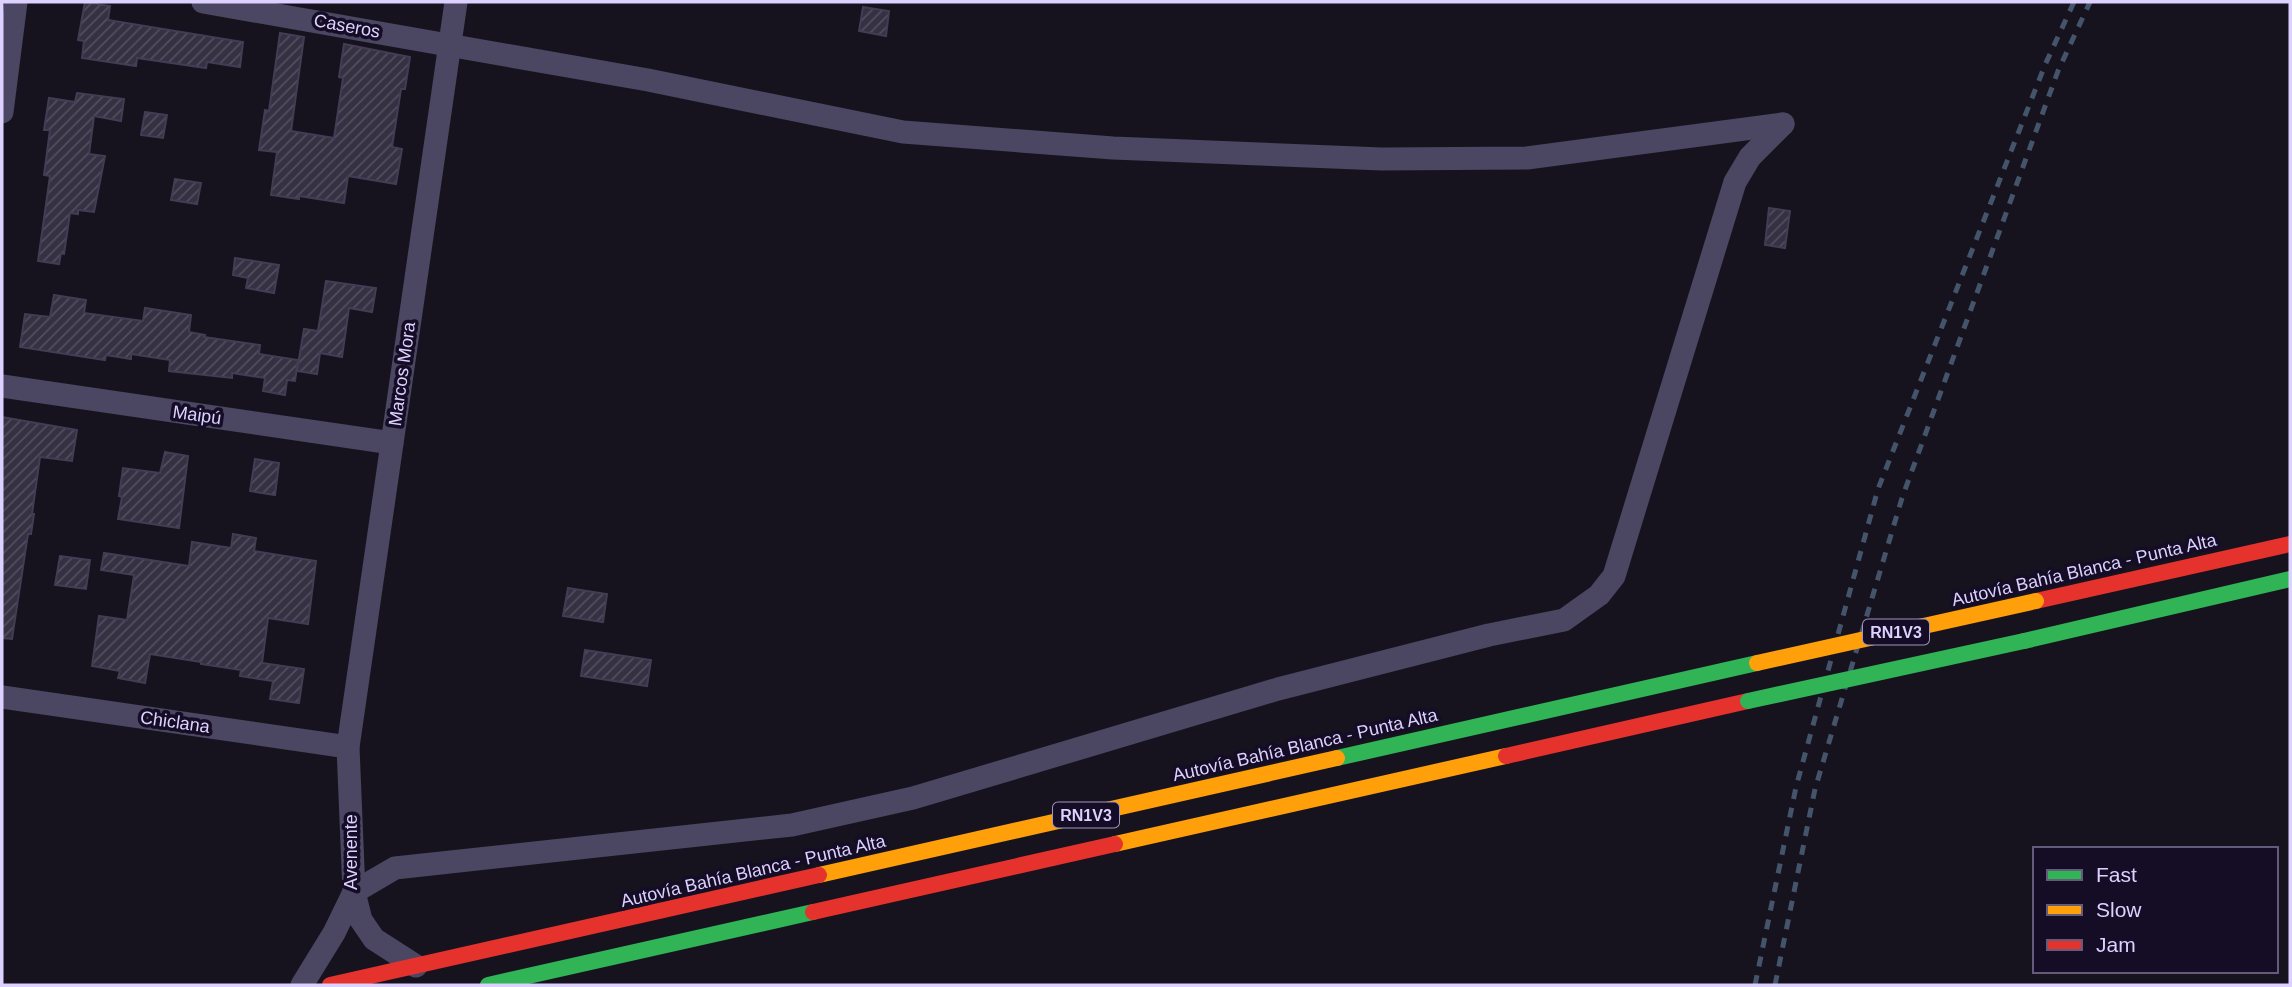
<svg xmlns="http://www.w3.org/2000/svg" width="2292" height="987" font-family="Helvetica,sans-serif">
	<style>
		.building { fill: url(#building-hatch); stroke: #443c54; stroke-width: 2 }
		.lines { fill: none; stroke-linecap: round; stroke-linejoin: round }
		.street { stroke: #4b4661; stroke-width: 23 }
		.fast { stroke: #30b455; stroke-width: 16 }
		.slow { stroke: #ff9f0a; stroke-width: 16 }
		.jam { stroke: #e5322d; stroke-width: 16 }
		.rail { stroke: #44546b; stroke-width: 5; stroke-dasharray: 10 9; stroke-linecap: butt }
		.fast-bridge { stroke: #30b455; stroke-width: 16 }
		.slow-bridge { stroke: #ff9f0a; stroke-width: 16 }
		.labels { text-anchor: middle; stroke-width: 7; stroke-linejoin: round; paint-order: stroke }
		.shield { fill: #140d25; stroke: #a096be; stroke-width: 2 }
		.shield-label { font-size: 16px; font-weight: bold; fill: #dcd1ff }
		.street-label { font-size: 18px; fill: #dcd1ff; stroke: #140d25 }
	</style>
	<defs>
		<pattern id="building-hatch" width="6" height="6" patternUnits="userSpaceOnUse" patternTransform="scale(1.75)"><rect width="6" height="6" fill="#363142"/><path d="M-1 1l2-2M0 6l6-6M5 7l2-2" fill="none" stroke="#524e5e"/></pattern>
	</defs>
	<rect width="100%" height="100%" fill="#16131f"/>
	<g class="building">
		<path d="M 85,2 L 110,6 L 108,20 L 243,42 L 240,67 L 207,62 L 206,68 L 137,58 L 136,66 L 82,58 L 84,41 L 78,40 Z"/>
		<path d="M 863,7 L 889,11 L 886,36 L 859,31 Z"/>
		<path d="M 280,33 L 304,37 L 291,131 L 334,138 L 343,78 L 339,77 L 344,44 L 410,57 L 405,89 L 401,89 L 392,147 L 402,149 L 396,184 L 348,176 L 344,203 L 299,196 L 299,199 L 271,195 L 277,152 L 259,150 L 265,110 L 269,111 Z"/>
		<path d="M 77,93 L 124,99 L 121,121 L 94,116 L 89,154 L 105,156 L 94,212 L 78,210 L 78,214 L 70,213 L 64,254 L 61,253 L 59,264 L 38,261 L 50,176 L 44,175 L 50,130 L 44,130 L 49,98 L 75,102 Z"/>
		<path d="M 145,112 L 167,115 L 163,138 L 141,135 Z"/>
		<path d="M 175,179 L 201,183 L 197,204 L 171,200 Z"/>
		<path d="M 1769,208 L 1790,211 L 1785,248 L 1765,245 Z"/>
		<path d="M 235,258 L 279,265 L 274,293 L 246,288 L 248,278 L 233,275 Z"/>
		<path d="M 326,281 L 376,288 L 372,312 L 349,308 L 342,357 L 320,353 L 317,374 L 297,371 L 304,329 L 318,331 Z"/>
		<path d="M 54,295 L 86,300 L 84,313 L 143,321 L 145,308 L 191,315 L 189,332 L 205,335 L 204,337 L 260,345 L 259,354 L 298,360 L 295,381 L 287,380 L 285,395 L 263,391 L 265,378 L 232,373 L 232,378 L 169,371 L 170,360 L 131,354 L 131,359 L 106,355 L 105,360 L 20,347 L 25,314 L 50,317 Z"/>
		<path d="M 2,417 L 77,430 L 72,461 L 40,457 L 32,514 L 34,514 L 31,534 L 28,534 L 12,639 L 2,638 Z"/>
		<path d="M 165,452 L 188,456 L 179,528 L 118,519 L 122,497 L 119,496 L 123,468 L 160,473 Z"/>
		<path d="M 255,459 L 279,463 L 275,495 L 250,491 Z"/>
		<path d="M 233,534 L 256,538 L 254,551 L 316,561 L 308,624 L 268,618 L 262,663 L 304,669 L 299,703 L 270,699 L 273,681 L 240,676 L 241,670 L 201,664 L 201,662 L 150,654 L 145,683 L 118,678 L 120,671 L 92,666 L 99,616 L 127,620 L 134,575 L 101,570 L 104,553 L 189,566 L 192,542 L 231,548 Z"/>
		<path d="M 60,556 L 90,560 L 86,589 L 55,585 Z"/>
		<path d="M 568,588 L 607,594 L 603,622 L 563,616 Z"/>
		<path d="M 585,650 L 651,660 L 647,686 L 581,676 Z"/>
	</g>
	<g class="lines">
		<g class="street">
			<path d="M 203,2 L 648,80 L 903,132 L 1113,148 L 1382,159 L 1527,158 L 1783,124"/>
			<path d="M 2,112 L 16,2"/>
			<path d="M 2,386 L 392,443"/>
			<path d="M 2,697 L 348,747"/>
			<path d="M 416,966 L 374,939 L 361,920 L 354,892 L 395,868 L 792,825 L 913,798 L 1278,689 L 1489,635 L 1564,620 L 1599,595 L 1614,576 L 1735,182 L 1750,157 L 1783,124"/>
			<path d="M 302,985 L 334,933 L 354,892 L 348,747 L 456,2"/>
		</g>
		<g class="fast">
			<path d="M 2024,641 L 2290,579"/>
			<path d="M 1337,758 L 1757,663"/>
			<path d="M 488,985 L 813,912"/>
		</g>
		<g class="slow">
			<path d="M 1115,844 L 1506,756"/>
			<path d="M 819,875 L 1337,758"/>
		</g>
		<g class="jam">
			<path d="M 2036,601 L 2290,544"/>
			<path d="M 1506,756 L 1748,701"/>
			<path d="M 813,912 L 1115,844"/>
			<path d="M 330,985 L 819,875"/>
		</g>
		<g class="rail">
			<path d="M 1755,985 L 1796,787 L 1878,489 L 2045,65 L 2074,2"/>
			<path d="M 1775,985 L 1815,789 L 1902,498 L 2058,71 L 2090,2"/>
		</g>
		<path class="fast-bridge" d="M 1748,701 L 2024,641"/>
		<path class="slow-bridge" d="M 1757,663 L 2036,601"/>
	</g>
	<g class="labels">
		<g class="shield">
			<rect x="1863" y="619.5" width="66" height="25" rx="5"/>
			<rect x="1053" y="802.5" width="66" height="25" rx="5"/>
		</g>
		<g class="shield-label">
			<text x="1896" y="638">RN1V3</text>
			<text x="1086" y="821">RN1V3</text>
		</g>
		<g class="street-label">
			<text transform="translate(347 26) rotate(10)" y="6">Caseros</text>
			<text transform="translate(402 374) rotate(-82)" y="6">Marcos Mora</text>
			<text transform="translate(197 415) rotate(8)" y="6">Maipú</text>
			<text transform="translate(2084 570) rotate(-13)" y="6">Autovía Bahía Blanca - Punta Alta</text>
			<text transform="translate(175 722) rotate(8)" y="6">Chiclana</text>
			<text transform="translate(1305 745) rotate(-13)" y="6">Autovía Bahía Blanca - Punta Alta</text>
			<text transform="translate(351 852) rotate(-90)" y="6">Avenente</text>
			<text transform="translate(753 871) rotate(-13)" y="6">Autovía Bahía Blanca - Punta Alta</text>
		</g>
	</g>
	<rect width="2292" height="987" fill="none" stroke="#dcd1ff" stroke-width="7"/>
	<rect x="2033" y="847" width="245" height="126" fill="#140d25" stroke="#645b7c" stroke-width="2"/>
	<rect x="2047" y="870" width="35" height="10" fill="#30b455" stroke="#645b7c" stroke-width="2"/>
	<text x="2096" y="882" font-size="21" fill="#dcd1ff">Fast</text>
	<rect x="2047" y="905" width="35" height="10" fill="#ff9f0a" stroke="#645b7c" stroke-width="2"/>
	<text x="2096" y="917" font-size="21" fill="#dcd1ff">Slow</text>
	<rect x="2047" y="940" width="35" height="10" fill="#e5322d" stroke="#645b7c" stroke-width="2"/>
	<text x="2096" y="952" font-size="21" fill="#dcd1ff">Jam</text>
</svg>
